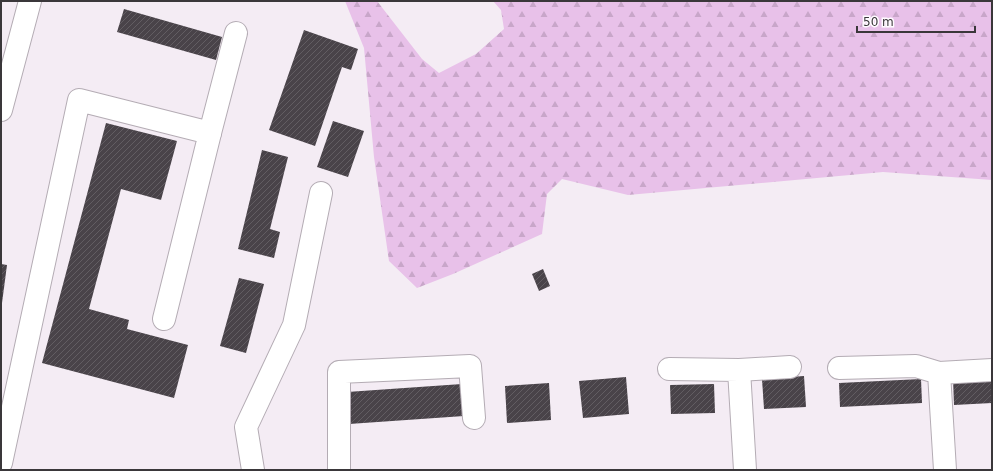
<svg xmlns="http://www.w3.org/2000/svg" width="993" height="471" font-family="'DejaVu Sans',sans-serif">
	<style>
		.forest { fill: url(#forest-firs) }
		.building { fill: url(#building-hatch) }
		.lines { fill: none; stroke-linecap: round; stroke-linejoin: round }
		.minor-casing { stroke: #b4acb4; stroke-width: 24 }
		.minor { stroke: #fff; stroke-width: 22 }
	</style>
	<defs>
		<pattern id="forest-firs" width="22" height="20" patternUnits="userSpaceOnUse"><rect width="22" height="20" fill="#e8c1e9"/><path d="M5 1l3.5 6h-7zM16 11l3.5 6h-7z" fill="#c8a6c9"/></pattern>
		<pattern id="building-hatch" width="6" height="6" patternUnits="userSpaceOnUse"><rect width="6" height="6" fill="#494349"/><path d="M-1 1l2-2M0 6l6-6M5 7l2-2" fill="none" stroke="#625d62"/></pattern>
	</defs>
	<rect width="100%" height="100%" fill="#f4ecf4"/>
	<path class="forest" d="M 345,1 L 377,1 L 422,59 L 439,73 L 476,54 L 504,29 L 501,10 L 493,1 L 992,1 L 992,180 L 883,172 L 628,195 L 562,179 L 547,194 L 542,234 L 453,274 L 417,288 L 389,261 L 374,157 L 364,48 Z"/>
	<g class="building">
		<path d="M 124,9 L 222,37 L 216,60 L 117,32 Z"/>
		<path d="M 304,30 L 358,49 L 351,70 L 342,67 L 315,146 L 269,130 Z"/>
		<path d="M 333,121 L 364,131 L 348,177 L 317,167 Z"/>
		<path d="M 106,123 L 177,141 L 161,200 L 121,189 L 89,309 L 129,320 L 127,329 L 188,345 L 174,398 L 42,363 Z"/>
		<path d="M 262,150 L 288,157 L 270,229 L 280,232 L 274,258 L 238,249 Z"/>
		<path d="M 1,264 L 7,265 L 2,303 L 1,303 Z"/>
		<path d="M 543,269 L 550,286 L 539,291 L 532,274 Z"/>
		<path d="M 239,278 L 264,284 L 246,353 L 220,346 Z"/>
		<path d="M 804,376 L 806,407 L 764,409 L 762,379 Z"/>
		<path d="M 626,377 L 629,414 L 583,418 L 579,381 Z"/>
		<path d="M 992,377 L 992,403 L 954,405 L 953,379 Z"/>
		<path d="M 921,379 L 922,403 L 840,407 L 839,383 Z"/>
		<path d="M 549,383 L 551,420 L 507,423 L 505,386 Z"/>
		<path d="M 462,384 L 464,416 L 349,424 L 347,392 Z"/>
		<path d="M 714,384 L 715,413 L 671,414 L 670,385 Z"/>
	</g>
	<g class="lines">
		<defs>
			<g id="minor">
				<path d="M 1,110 L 30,1"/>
				<path d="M 210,133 L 236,33"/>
				<path d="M 839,368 L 916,366 L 939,373 L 945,470"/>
				<path d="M 669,369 L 739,370 L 745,470"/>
				<path d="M 739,370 L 790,367"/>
				<path d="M 939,373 L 992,370"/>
				<path d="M 1,463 L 79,100 L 210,133 L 164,319"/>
				<path d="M 253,470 L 246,427 L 294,325 L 321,193"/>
				<path d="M 339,470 L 339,372 L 470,366 L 474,418"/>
			</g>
		</defs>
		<use href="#minor" class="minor-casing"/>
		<use href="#minor" class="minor"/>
	</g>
	<rect width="993" height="471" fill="none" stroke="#3a373a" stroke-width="4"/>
	<path d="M857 26v6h118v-6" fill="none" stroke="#3a373a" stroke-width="2"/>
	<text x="863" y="26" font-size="12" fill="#3a373a" stroke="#fffbff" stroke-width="3" paint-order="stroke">50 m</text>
</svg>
